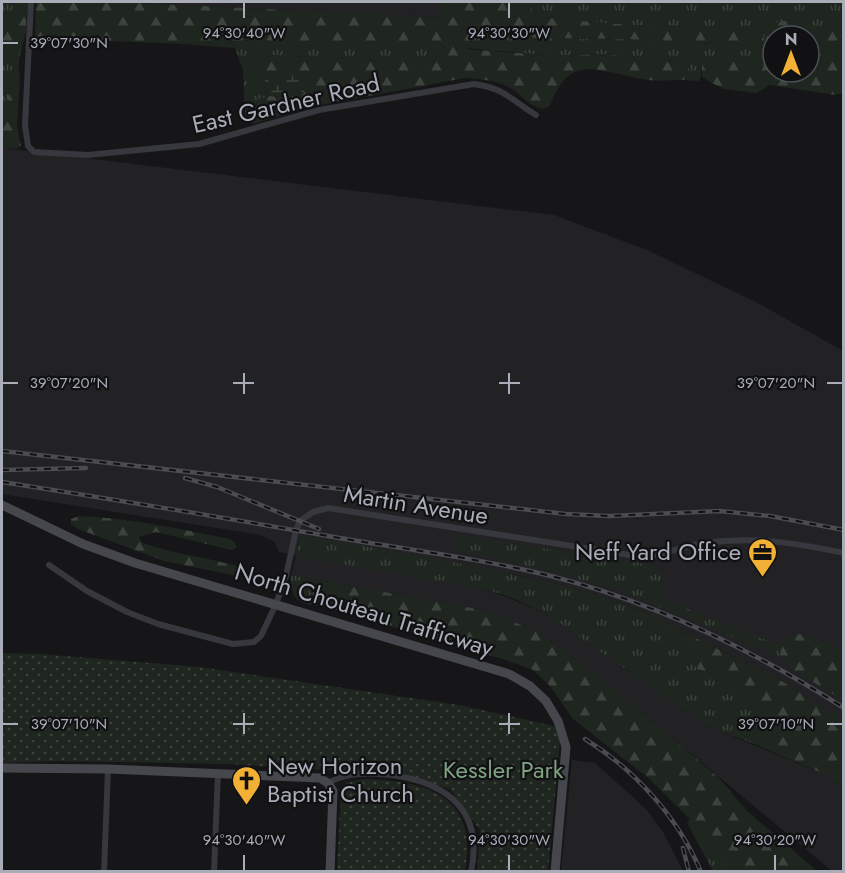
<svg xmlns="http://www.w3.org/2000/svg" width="845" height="873" font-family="Jost,sans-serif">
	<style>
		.built { fill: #222225 }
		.grass { fill: url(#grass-tufts) }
		.forest { fill: url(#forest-firs) }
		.wetland { fill: url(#wetland-marsh) }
		.park { fill: url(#park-dots) }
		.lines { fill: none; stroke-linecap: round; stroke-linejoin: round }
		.street { stroke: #37383d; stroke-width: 6 }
		.secondary { stroke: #45474d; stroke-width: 9 }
		.rail-casing { stroke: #4a4c52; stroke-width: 4.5 }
		.rail { stroke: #111113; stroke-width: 2; stroke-dasharray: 7; stroke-linecap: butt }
		.ticks { fill: none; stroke: #a8adb8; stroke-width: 2 }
		.labels { text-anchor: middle; stroke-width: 4.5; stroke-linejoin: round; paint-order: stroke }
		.street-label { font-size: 24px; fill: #a8adb8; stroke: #111113 }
		.poi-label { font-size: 24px; fill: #a8adb8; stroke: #111113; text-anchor: end }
		.park-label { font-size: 24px; fill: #7fa381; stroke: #111113 }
		.ticks-label { font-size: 15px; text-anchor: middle; fill: #a8adb8; stroke: #111113; stroke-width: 4.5; stroke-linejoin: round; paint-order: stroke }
	</style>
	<defs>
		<pattern id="grass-tufts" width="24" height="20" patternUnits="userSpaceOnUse" patternTransform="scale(1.5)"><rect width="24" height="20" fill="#1e261f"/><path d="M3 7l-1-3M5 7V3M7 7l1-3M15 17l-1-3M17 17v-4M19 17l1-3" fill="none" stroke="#3c433d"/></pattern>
		<pattern id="forest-firs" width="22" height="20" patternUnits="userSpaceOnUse" patternTransform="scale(1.5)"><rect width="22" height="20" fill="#1e261f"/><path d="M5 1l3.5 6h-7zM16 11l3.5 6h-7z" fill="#3c433d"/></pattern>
		<pattern id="wetland-marsh" width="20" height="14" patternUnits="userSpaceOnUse" patternTransform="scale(1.5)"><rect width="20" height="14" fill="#1e261f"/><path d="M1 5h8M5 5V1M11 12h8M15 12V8" fill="none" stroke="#3c433d"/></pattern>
		<pattern id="park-dots" width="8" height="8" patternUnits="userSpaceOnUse" patternTransform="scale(1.5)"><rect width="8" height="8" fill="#1e261f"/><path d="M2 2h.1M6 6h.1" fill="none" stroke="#3c433d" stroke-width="1.8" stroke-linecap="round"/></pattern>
	</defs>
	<rect width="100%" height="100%" fill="#161618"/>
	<g class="built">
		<path d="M 114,2 L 442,2 L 442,17 Z"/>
		<path d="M 2,148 L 554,215 L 647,250 L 760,304 L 843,351 L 843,720 L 783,682 L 686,633 L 648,614 L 601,596 L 558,584 L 517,575 L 301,536 L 296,555 L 485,589 L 546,613 L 595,648 L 712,728 L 824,774 L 843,786 L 843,871 L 832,871 L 599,677 L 538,632 L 488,611 L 291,575 L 296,556 L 279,552 L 274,541 L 260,535 L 2,494 Z"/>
		<path d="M 572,760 L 595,763 L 646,809 L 663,832 L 683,871 L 561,871 Z"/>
	</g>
	<g class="grass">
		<path d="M 2,2 L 28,2 L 27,13 L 2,13 Z"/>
		<path d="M 532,2 L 843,2 L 843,44 L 838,33 L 820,38 L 820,61 L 810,62 L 809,32 L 792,20 L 777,22 L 774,33 L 776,36 L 773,36 L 773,67 L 702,65 L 700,81 L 684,80 L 689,66 L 682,59 L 645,60 L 608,54 L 555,56 L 466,48 L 472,37 L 626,39 L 757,45 L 764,38 L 762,32 L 745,29 L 630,25 L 531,17 Z"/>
		<path d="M 256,40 L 405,47 L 439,42 L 450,52 L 427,62 L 261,55 L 253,57 L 251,67 L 265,80 L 264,87 L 269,96 L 256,100 L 245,113 L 243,70 L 235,48 L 184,44 Z"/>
		<path d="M 2,47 L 11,61 L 13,68 L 7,103 L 2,119 Z"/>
		<path d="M 301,535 L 452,562 L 558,584 L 601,596 L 648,614 L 686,633 L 675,635 L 687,647 L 697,669 C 721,675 755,688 755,718 C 756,730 751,732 757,745 L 712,728 L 595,648 L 546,613 L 512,598 L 485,589 L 296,556 Z"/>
		<path d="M 458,535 L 650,565 L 660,572 L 663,599 L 778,645 L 781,650 L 780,657 L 617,589 L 498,559 L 453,550 Z"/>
		<path d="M 291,575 L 340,584 L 335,596 L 333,609 C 307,603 289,608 291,575 Z"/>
		<path d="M 690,819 L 714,847 L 724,871 L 713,871 L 687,823 Z"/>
	</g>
	<g class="forest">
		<path d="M 36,2 L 114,2 L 441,17 L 442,2 L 532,2 L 532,17 L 630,25 L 745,29 L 762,32 L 764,39 L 757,45 L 626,39 L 472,37 L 467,49 L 555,56 L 608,54 L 645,60 L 682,59 L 689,66 L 684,80 C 670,80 655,82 642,79 C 598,71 569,52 550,106 L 543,109 C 526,105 521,93 507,86 C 494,80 479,79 465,78 L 310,107 L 252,124 L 244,114 L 256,100 L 269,96 L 295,98 L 304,92 L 280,74 L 265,80 L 250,67 L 253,57 L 261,55 L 427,62 L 450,52 L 439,42 L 405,47 L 348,46 L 256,40 L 184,44 L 35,38 Z"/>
		<path d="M 2,13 L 27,13 C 26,20 27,28 25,34 C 23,47 16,62 20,75 L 17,127 L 21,146 L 15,149 L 2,148 L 2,119 L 7,103 L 13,68 L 11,61 L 2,47 Z"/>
		<path d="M 792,20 L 809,32 L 809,36 L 776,36 L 774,33 L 777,22 Z"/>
		<path d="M 825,31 L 838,33 L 843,44 L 843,93 L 835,95 L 769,85 L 757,93 L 723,89 L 702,77 L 702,65 L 721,60 L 773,67 L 773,72 L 809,72 L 809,39 L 810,62 L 820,61 L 820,38 Z"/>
		<path d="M 79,516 C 130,518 180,529 230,539 L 235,543 L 236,547 L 232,550 L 156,532 L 139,537 L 141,542 C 173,555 210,557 243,568 L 245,571 L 243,575 L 237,576 L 164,561 L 78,529 L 71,524 L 71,519 Z"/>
		<path d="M 340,584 L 488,611 L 538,632 L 599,677 L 672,738 L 719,778 L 747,811 L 817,871 L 724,871 L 714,847 L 690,819 L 647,777 L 573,719 L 550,686 L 533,670 L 506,660 L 333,609 L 335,596 Z"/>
		<path d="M 686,633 L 783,682 L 843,720 L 843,786 L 824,774 L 757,745 C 751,732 756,730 755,718 C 755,688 721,675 697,669 L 687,647 L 674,642 L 675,635 Z"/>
		<path d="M 798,634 L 843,648 L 843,700 L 795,671 L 780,657 L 781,650 L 778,645 L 791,636 Z"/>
	</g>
	<path class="wetland" d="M 280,74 L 297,76 L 304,85 L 304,93 L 295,98 L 269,96 L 264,87 L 265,80 Z"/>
	<g class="park">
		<path d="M 2,653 L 40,654 L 200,667 L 459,705 L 554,726 L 560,740 L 548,871 L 477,871 L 480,830 L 450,789 L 399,774 L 226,764 L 58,761 L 2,763 Z"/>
		<path d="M 363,779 C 427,781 478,795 465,871 L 337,871 L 341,790 L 346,783 Z"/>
	</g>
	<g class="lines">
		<g class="street">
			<path d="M 31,2 L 25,125 L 28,146 L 34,152 L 88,155 L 199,144 L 319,110 L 474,84 C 507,89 509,99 536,115"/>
			<path d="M 49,565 L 87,591 L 127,612 L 158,624 L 233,644 L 254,642 L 261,636 L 276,604 L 286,576 L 296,530 L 300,521 L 313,512 L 328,508 L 636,556 C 660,558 681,546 704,543 C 754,536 795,543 844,553"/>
			<path d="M 328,783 C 347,772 370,773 392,775 C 448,783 484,811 471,872"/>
			<path d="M 104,872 L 108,769"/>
			<path d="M 214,872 L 218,773"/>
		</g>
		<g class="secondary">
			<path d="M 2,505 L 83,544 L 135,563 L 509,674 L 530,686 L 546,701 L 558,721 L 566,747 L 555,872"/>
			<path d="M 2,768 L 108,769 L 320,778 L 328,783 L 333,791 L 330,872"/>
		</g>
		<defs>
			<g id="rail">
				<path d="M 2,451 L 566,514 L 609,516 L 720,511 L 770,516 L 844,530"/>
				<path d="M 2,470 L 86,468"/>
				<path d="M 185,478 L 217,487 L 319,529"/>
				<path d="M 2,482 C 111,499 220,517 328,536 C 403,549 478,558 551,576 C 656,603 753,650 844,708"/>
				<path d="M 585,739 C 635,770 678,817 701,872"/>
				<path d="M 683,848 L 689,872"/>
			</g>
		</defs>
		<use href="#rail" class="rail-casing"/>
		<use href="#rail" class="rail"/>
	</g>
	<path class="ticks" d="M 244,3 L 244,18M 509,3 L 509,18M 3,43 L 18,43M 244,373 L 244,394M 509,373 L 509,394M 3,383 L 18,383M 233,383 L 254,383M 499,383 L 520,383M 827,383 L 842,383M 244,713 L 244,734M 509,713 L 509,734M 3,724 L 18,724M 233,724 L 254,724M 499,724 L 520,724M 827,724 L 842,724M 244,855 L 244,870M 509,855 L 509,870M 775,855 L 775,870"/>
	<defs>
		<symbol id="office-pin" viewBox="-11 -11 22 30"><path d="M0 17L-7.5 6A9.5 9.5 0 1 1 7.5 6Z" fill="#f2b134" stroke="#111113"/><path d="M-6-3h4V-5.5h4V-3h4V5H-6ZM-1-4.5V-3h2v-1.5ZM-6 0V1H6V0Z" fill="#111"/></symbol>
		<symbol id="church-pin" viewBox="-11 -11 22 30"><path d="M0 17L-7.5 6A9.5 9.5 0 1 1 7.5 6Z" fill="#f2b134" stroke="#111113"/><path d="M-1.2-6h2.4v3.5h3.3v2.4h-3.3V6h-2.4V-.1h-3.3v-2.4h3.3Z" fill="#111"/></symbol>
	</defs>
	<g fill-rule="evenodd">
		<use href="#office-pin" x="746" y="536" width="33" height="45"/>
		<use href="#church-pin" x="230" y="764" width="33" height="45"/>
	</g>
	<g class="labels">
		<g class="street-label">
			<text transform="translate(286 104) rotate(-13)" y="8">East Gardner Road</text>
			<text transform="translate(416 505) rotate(9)" y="8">Martin Avenue</text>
			<text transform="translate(364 610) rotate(17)" y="8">North Chouteau Trafficway</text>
		</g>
		<g class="poi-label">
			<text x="741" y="560">Neff Yard Office</text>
			<text x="267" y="774" text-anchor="start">New Horizon<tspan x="267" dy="28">Baptist Church</tspan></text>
		</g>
		<g class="park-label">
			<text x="503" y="778">Kessler Park</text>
		</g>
	</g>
	<g class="ticks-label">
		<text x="244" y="38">94°30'40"W</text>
		<text x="509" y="38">94°30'30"W</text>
		<text x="69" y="48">39°07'30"N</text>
		<text x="69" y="388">39°07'20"N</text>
		<text x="776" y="388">39°07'20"N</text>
		<text x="69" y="729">39°07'10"N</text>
		<text x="776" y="729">39°07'10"N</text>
		<text x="244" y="845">94°30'40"W</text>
		<text x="509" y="845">94°30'30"W</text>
		<text x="775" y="845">94°30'20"W</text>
	</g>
	<rect width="845" height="873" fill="none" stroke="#a8adb8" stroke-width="6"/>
	<g transform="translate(791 54)"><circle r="28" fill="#111113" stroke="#4d4f55" stroke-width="1.5"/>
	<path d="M0-4.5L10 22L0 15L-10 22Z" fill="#f2b134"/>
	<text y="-9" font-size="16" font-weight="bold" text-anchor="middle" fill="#a8adb8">N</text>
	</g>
</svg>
